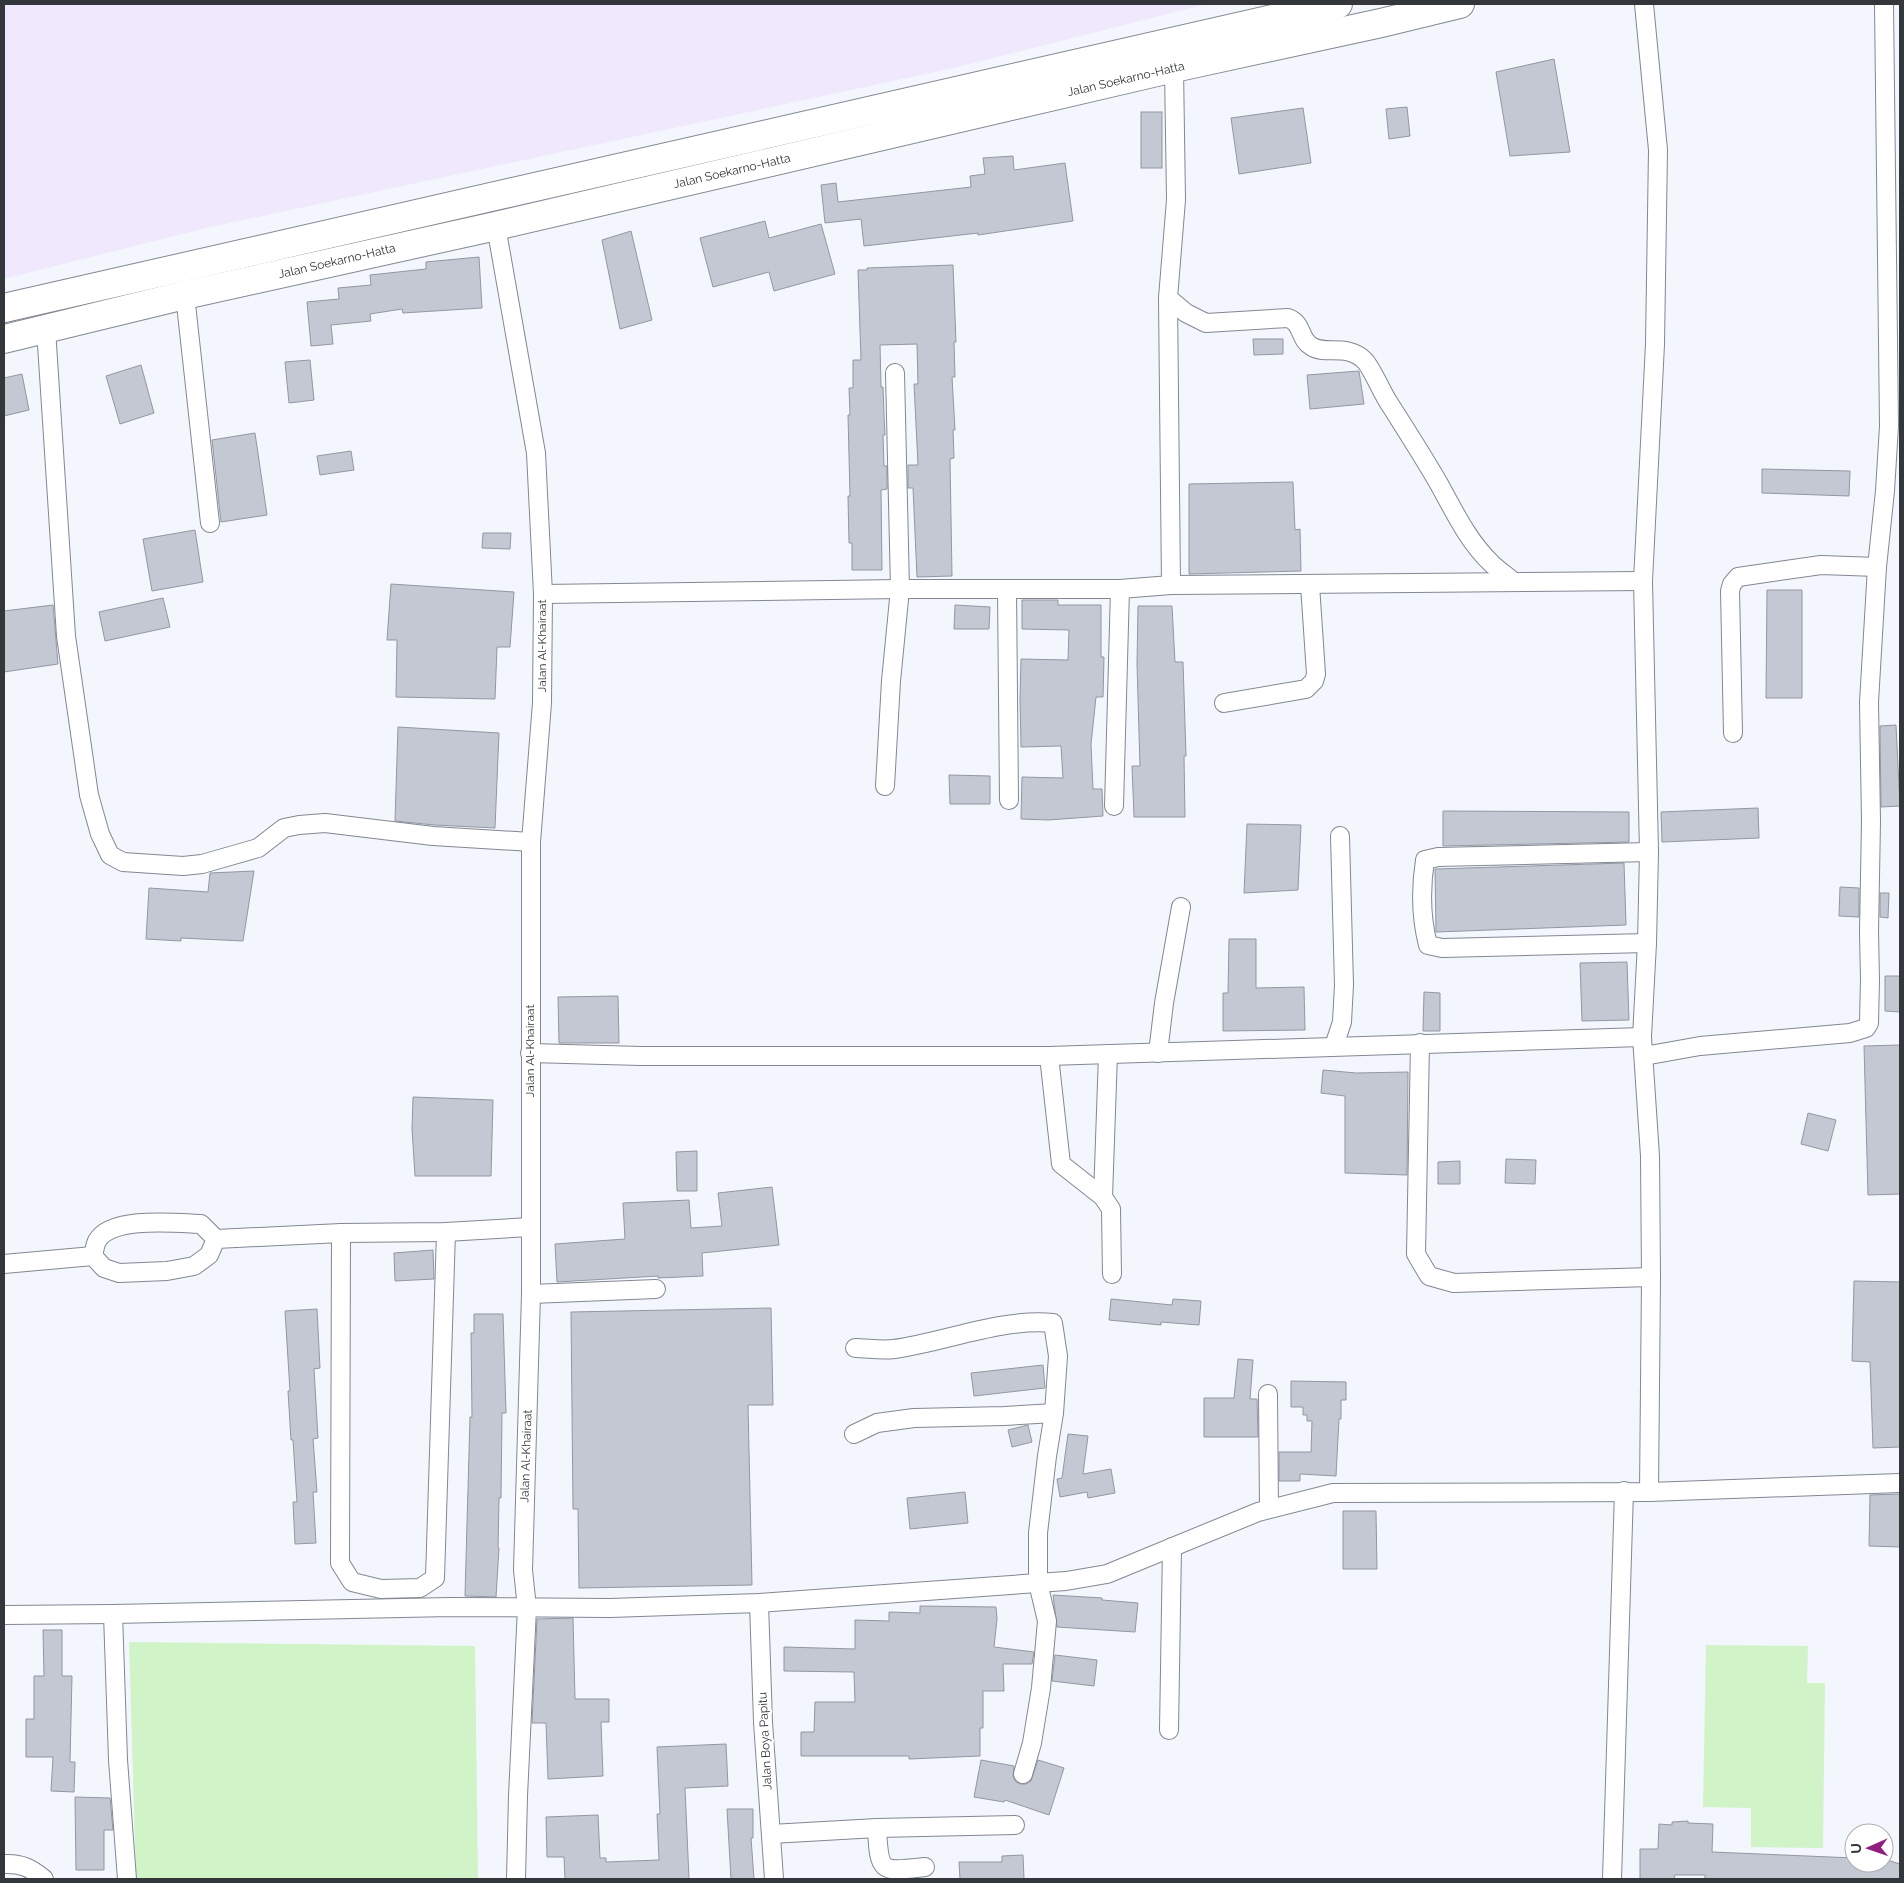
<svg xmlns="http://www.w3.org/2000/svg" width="1904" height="1883" font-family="Raleway,sans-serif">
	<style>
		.education { fill: #f0e8fd }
		.green { fill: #d0f4c8 }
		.building { fill: #c3c8d3; stroke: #9297a1 }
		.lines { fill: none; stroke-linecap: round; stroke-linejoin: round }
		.street-casing { stroke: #828791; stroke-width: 20 }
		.primary-casing { stroke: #828791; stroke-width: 30 }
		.street { stroke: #fff; stroke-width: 18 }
		.primary { stroke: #fff; stroke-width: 28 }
		.labels { text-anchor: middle; stroke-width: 4.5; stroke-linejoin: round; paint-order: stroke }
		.street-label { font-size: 12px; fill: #33363a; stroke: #fff }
	</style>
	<rect width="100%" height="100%" fill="#f3f6fd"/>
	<path class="education" d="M 4,4 L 1207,4 L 954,68 L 206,228 L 4,279 Z"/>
	<g class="green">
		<path d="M 129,1642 L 475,1646 L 478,1879 L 136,1879 Z"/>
		<path d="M 1706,1645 L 1808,1646 L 1807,1683 L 1825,1683 L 1823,1848 L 1751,1847 L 1751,1808 L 1703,1807 Z"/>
	</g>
	<g class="building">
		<path d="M 1554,59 L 1570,152 L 1510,156 L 1496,72 Z"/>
		<path d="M 1407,107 L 1410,136 L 1389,139 L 1386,109 Z"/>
		<path d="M 1303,108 L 1311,163 L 1239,174 L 1231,118 Z"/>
		<rect x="1141" y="112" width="21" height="56"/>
		<path d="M 1013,156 L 1014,170 L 1065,163 L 1073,221 L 978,235 L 978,233 L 864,246 L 861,219 L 825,223 L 821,185 L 836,183 L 838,202 L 971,187 L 970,176 L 985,174 L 983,158 Z"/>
		<path d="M 765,221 L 769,238 L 821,224 L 835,274 L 774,291 L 769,272 L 713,287 L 700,238 Z"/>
		<path d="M 631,231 L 652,320 L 620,329 L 602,240 Z"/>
		<path d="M 479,257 L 482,308 L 403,313 L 402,309 L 370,314 L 371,321 L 331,325 L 333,344 L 311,346 L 307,302 L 339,299 L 338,288 L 371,285 L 370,275 L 426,269 L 426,262 Z"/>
		<path d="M 953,265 L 956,342 L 954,342 L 955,377 L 952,377 L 955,430 L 953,430 L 954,458 L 950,459 L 952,576 L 917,577 L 913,488 L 908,488 L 908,465 L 918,465 L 914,384 L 918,384 L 917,344 L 880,345 L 881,387 L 883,387 L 884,414 L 885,435 L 883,435 L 884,466 L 887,466 L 887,489 L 881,490 L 882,570 L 852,570 L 852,543 L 849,543 L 848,496 L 850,496 L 848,415 L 850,415 L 849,388 L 853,388 L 853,360 L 861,360 L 858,270 L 867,270 L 867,268 Z"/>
		<path d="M 1253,339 L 1283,339 L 1283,354 L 1254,355 Z"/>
		<path d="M 310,360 L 314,400 L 289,403 L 285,362 Z"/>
		<path d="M 141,365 L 154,413 L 120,424 L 106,376 Z"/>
		<path d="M 1359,371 L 1364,404 L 1310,409 L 1307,375 Z"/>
		<path d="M 22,374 L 29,410 L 4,416 L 4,378 Z"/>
		<path d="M 255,433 L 267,515 L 221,522 L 212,440 Z"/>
		<path d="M 351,451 L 354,470 L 320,475 L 317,456 Z"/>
		<path d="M 1762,469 L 1850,471 L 1849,496 L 1762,493 Z"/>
		<path d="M 1293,482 L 1295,530 L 1300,529 L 1301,571 L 1189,574 L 1189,484 Z"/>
		<path d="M 195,530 L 203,582 L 152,591 L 143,539 Z"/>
		<path d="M 483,533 L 511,533 L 510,549 L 482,548 Z"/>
		<path d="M 391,584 L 514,592 L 510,647 L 497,647 L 495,699 L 396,697 L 397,640 L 387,640 Z"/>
		<path d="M 1767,590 L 1802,590 L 1802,698 L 1766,698 Z"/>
		<path d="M 163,598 L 170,627 L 105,641 L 99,612 Z"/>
		<path d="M 1022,600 L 1058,600 L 1058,605 L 1101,605 L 1101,657 L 1104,657 L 1103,697 L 1096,697 L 1091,744 L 1093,789 L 1102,789 L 1103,816 L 1048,820 L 1021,819 L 1022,777 L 1063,778 L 1061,746 L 1021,747 L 1020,699 L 1021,659 L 1068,660 L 1069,630 L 1022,629 Z"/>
		<path d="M 53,605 L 58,664 L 4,672 L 4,611 Z"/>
		<path d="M 955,605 L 990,607 L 989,629 L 954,629 Z"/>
		<path d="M 1138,606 L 1172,606 L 1175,662 L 1183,662 L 1186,756 L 1184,756 L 1185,817 L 1134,817 L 1132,766 L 1140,766 L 1137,664 Z"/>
		<path d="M 1896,725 L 1900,806 L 1881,807 L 1880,726 Z"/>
		<path d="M 398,727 L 499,733 L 495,828 L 434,825 L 395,821 Z"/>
		<path d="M 949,775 L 990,776 L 990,804 L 950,804 Z"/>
		<path d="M 1758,808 L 1759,838 L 1662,842 L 1661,812 Z"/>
		<path d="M 1443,811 L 1629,812 L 1629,842 L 1443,846 Z"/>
		<path d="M 1247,824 L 1301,825 L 1298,890 L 1244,893 Z"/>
		<path d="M 1624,863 L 1626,925 L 1436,932 L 1435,869 Z"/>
		<path d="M 254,871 L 243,941 L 181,938 L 181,941 L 146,939 L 149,888 L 208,892 L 210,873 Z"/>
		<path d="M 1840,887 L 1859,888 L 1859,917 L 1839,916 Z"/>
		<path d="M 1880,893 L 1889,893 L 1888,918 L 1880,917 Z"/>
		<path d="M 1229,939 L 1256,939 L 1256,988 L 1304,987 L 1305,1030 L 1223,1031 L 1223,993 L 1228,993 Z"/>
		<path d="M 1627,962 L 1629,1020 L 1582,1021 L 1580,963 Z"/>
		<path d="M 1885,976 L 1900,976 L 1900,1012 L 1885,1011 Z"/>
		<path d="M 1424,992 L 1440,993 L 1440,1031 L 1423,1031 Z"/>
		<path d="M 618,996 L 619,1043 L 559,1043 L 558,997 Z"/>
		<path d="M 1900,1045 L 1900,1194 L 1868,1195 L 1864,1046 Z"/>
		<path d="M 1323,1070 L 1356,1073 L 1408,1072 L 1407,1175 L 1345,1173 L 1345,1096 L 1321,1093 Z"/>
		<path d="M 413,1097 L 493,1100 L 491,1176 L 415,1176 L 412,1129 Z"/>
		<path d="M 1808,1113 L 1836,1120 L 1828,1151 L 1801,1144 Z"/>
		<path d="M 697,1151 L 697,1191 L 677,1191 L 676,1152 Z"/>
		<path d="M 1506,1159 L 1536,1160 L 1535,1184 L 1505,1183 Z"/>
		<path d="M 1460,1161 L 1460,1184 L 1438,1184 L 1438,1162 Z"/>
		<path d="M 772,1187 L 779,1245 L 702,1253 L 703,1276 L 658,1278 L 658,1276 L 557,1282 L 555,1244 L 625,1239 L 623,1203 L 689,1200 L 691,1228 L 722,1226 L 718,1193 Z"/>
		<path d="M 433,1250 L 434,1279 L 395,1281 L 394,1253 Z"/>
		<path d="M 1854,1281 L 1900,1282 L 1900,1447 L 1873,1448 L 1870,1362 L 1852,1361 Z"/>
		<path d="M 1111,1299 L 1172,1305 L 1173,1299 L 1201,1301 L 1199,1325 L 1161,1322 L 1161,1325 L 1109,1320 Z"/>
		<path d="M 771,1308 L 773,1405 L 748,1405 L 752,1585 L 579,1588 L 578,1509 L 573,1509 L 571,1312 Z"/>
		<path d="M 317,1309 L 320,1368 L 314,1369 L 318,1438 L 313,1439 L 317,1492 L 313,1492 L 316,1543 L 295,1544 L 293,1502 L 297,1502 L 293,1440 L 291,1440 L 288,1391 L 290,1391 L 285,1311 Z"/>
		<path d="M 474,1314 L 503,1314 L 506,1413 L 502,1413 L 501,1498 L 499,1498 L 498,1548 L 499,1548 L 496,1597 L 465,1596 L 470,1417 L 472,1417 L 471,1333 L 474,1333 Z"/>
		<path d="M 1238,1359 L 1253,1360 L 1250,1399 L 1257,1399 L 1258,1437 L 1204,1437 L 1204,1398 L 1234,1398 Z"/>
		<path d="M 1043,1365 L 1045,1388 L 974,1396 L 971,1373 Z"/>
		<path d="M 1291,1381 L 1346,1382 L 1346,1400 L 1341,1400 L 1341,1419 L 1339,1419 L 1336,1476 L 1300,1474 L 1300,1481 L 1279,1481 L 1279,1452 L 1311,1452 L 1312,1421 L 1307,1421 L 1307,1415 L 1303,1415 L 1303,1407 L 1291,1407 Z"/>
		<path d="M 1028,1425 L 1032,1442 L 1012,1447 L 1008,1430 Z"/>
		<path d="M 1068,1434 L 1088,1436 L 1083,1474 L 1111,1469 L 1115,1493 L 1088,1498 L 1087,1492 L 1060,1497 L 1057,1479 L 1062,1478 Z"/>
		<path d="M 965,1492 L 968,1523 L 910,1529 L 907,1498 Z"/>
		<path d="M 1900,1494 L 1900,1547 L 1869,1546 L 1870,1495 Z"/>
		<path d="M 1343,1511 L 1376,1511 L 1377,1569 L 1343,1569 Z"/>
		<path d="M 1053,1595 L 1102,1598 L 1102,1600 L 1138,1603 L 1135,1632 L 1057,1627 Z"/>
		<path d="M 920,1606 L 996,1607 L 997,1619 L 994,1647 L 1034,1652 L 1032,1664 L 1003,1664 L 1004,1691 L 983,1691 L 983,1728 L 980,1728 L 980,1756 L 909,1759 L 909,1756 L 801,1756 L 801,1732 L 814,1732 L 815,1702 L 855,1702 L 854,1672 L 784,1671 L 784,1647 L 855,1649 L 855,1620 L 889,1621 L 889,1612 L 920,1613 Z"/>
		<path d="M 573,1618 L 575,1699 L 609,1699 L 609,1722 L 601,1722 L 603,1776 L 548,1779 L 546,1723 L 532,1723 L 537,1619 Z"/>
		<path d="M 43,1630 L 62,1630 L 62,1676 L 72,1676 L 70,1762 L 75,1762 L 74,1792 L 51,1791 L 53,1757 L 26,1757 L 26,1719 L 34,1719 L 34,1676 L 44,1676 Z"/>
		<path d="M 1055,1655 L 1097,1660 L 1094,1686 L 1052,1681 Z"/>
		<path d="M 726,1744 L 728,1786 L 685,1788 L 689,1879 L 565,1879 L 564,1857 L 547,1857 L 546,1817 L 598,1815 L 600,1858 L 606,1858 L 606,1862 L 659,1860 L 657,1814 L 660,1814 L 657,1747 Z"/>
		<path d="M 981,1760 L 1014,1766 L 1013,1777 L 1016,1782 L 1021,1784 L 1026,1784 L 1031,1781 L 1038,1760 L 1064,1768 L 1049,1815 L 1005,1800 L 1004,1802 L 974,1797 Z"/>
		<path d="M 75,1797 L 110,1798 L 113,1830 L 104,1830 L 104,1870 L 76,1870 Z"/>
		<path d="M 727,1809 L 753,1809 L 753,1838 L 751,1838 L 754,1879 L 731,1879 Z"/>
		<path d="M 1688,1821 L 1688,1823 L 1713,1824 L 1712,1852 L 1854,1858 L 1854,1863 L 1884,1863 L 1884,1859 L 1900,1864 L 1900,1879 L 1705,1879 L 1705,1875 L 1675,1875 L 1674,1879 L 1640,1879 L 1640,1849 L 1658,1849 L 1659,1824 L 1672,1825 L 1672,1822 Z"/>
		<path d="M 1023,1855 L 1024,1879 L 960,1879 L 959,1862 L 1002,1862 L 1002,1856 Z"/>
	</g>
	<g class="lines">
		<defs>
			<g id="street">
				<path d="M 1644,4 L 1658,150 L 1655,344 L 1643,581 L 1649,852 L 1647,943 L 1642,1037 L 1650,1156 L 1651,1277 L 1649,1492"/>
				<path d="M 496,226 L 536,453 L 543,594 L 542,703 L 531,842 L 531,1294 L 523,1570 L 527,1608 L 518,1796 L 516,1879"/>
				<path d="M 185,295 L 210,523"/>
				<path d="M 1168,298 L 1186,313 L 1206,323 L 1288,318 C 1303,323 1299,339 1311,346 C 1325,356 1346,343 1364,360 C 1371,366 1382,393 1389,403 C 1406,430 1423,456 1439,484 C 1454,511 1468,541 1491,563 C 1498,570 1507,576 1514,582"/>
				<path d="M 46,329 L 66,636 L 89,795 L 100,834 L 110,855 L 123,862 L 183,866 L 202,864 L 258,848 L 284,828 L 299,825 L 325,823 L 433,836 L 531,842"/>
				<path d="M 1171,585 L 1168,298 L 1176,200 L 1174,68"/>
				<path d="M 1007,590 L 1009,800"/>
				<path d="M 543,594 L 900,589 L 1120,589 L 1171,585 L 1643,581"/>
				<path d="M 1224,703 L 1306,689 L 1314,681 L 1316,674 L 1310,585"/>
				<path d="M 1733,733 L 1730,591 L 1732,584 L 1738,577 L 1821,565 L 1877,567"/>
				<path d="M 885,786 L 891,681 L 900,589 L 895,373"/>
				<path d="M 1114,806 L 1120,589"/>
				<path d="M 1647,943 L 1442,948 L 1428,945 C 1421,918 1421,886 1425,860 L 1438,857 L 1649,852"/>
				<path d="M 1420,1043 L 1416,1254 L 1429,1276 L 1454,1283 L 1651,1277"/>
				<path d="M 1334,1046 L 1342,1022 L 1344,985 L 1340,836"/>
				<path d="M 530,1053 L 641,1056 L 1049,1056 L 1642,1037"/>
				<path d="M 1158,1053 L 1164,1003 L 1181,907"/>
				<path d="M 1049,1056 L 1061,1164 L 1103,1197 L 1111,1209 L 1112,1274"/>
				<path d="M 1644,1056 L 1700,1046 L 1850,1033 L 1866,1028 L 1869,1023 L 1870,980 L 1869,932 L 1871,821 L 1869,702 L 1877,567 L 1885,491 L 1889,426 L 1884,4"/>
				<path d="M 1103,1197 L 1108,1054"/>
				<path d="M 341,1233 L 340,1563 L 352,1582 L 381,1589 L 420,1588 L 435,1578 L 446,1232"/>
				<path d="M 93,1256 C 94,1252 95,1245 97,1241 C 111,1216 176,1223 201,1224 L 216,1239"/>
				<path d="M 4,1264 L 93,1256 L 104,1268 L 119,1273 L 167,1271 L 194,1266 L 209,1255 L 216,1239 L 341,1233 L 446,1232 L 530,1227"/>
				<path d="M 531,1294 L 656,1289"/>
				<path d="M 855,1348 C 867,1348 881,1351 894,1349 C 945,1342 1001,1318 1053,1323 L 1058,1356 L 1054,1413 L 1047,1456 L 1038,1533 L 1038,1583 L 1047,1621 L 1041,1688 L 1032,1743 L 1023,1774"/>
				<path d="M 1268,1394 L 1269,1508"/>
				<path d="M 854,1434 L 877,1423 L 914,1418 L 1004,1416 L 1054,1413"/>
				<path d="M 759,1603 L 763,1722 L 774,1879"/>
				<path d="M 113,1614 L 118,1760 L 127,1879"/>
				<path d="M 4,1615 L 113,1614 L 451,1607 L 610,1608 L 759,1603 L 1066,1581 L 1107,1574 L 1258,1512 L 1333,1493 L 1649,1492 L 1900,1483"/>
				<path d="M 1169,1730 L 1172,1547"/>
				<path d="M 877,1828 C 879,1874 881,1872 925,1867"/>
				<path d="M 771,1834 L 877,1828 L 1015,1825"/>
				<path d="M 4,1864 C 21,1863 31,1868 44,1879"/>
				<path d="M 1612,1879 L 1624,1491"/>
			</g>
			<g id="primary">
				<path d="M 4,308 L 1338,4"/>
				<path d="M 4,339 L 185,295 L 496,226 L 1174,68 L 1381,23 L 1460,4"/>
			</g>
		</defs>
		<use href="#street" class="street-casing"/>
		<use href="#primary" class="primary-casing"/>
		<use href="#street" class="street"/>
		<use href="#primary" class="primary"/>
	</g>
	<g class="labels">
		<g class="street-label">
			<text transform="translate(1126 79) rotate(-13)" y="4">Jalan Soekarno-Hatta</text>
			<text transform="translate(732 171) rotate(-13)" y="4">Jalan Soekarno-Hatta</text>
			<text transform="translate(337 261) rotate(-13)" y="4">Jalan Soekarno-Hatta</text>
			<text transform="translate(542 646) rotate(-90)" y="4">Jalan Al-Khairaat</text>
			<text transform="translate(530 1051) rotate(-90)" y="4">Jalan Al-Khairaat</text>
			<text transform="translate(526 1456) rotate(-88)" y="4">Jalan Al-Khairaat</text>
			<text transform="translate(765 1741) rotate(-93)" y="4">Jalan Boya Papitu</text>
		</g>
	</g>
	<rect width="1904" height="1883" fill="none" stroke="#33363a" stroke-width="10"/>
	<g transform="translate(1869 1848) rotate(268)"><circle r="24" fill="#ffffff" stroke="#adafb0"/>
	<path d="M0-4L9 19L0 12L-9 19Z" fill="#921f7e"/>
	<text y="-8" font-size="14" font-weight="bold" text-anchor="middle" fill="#33363a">U</text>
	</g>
</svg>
